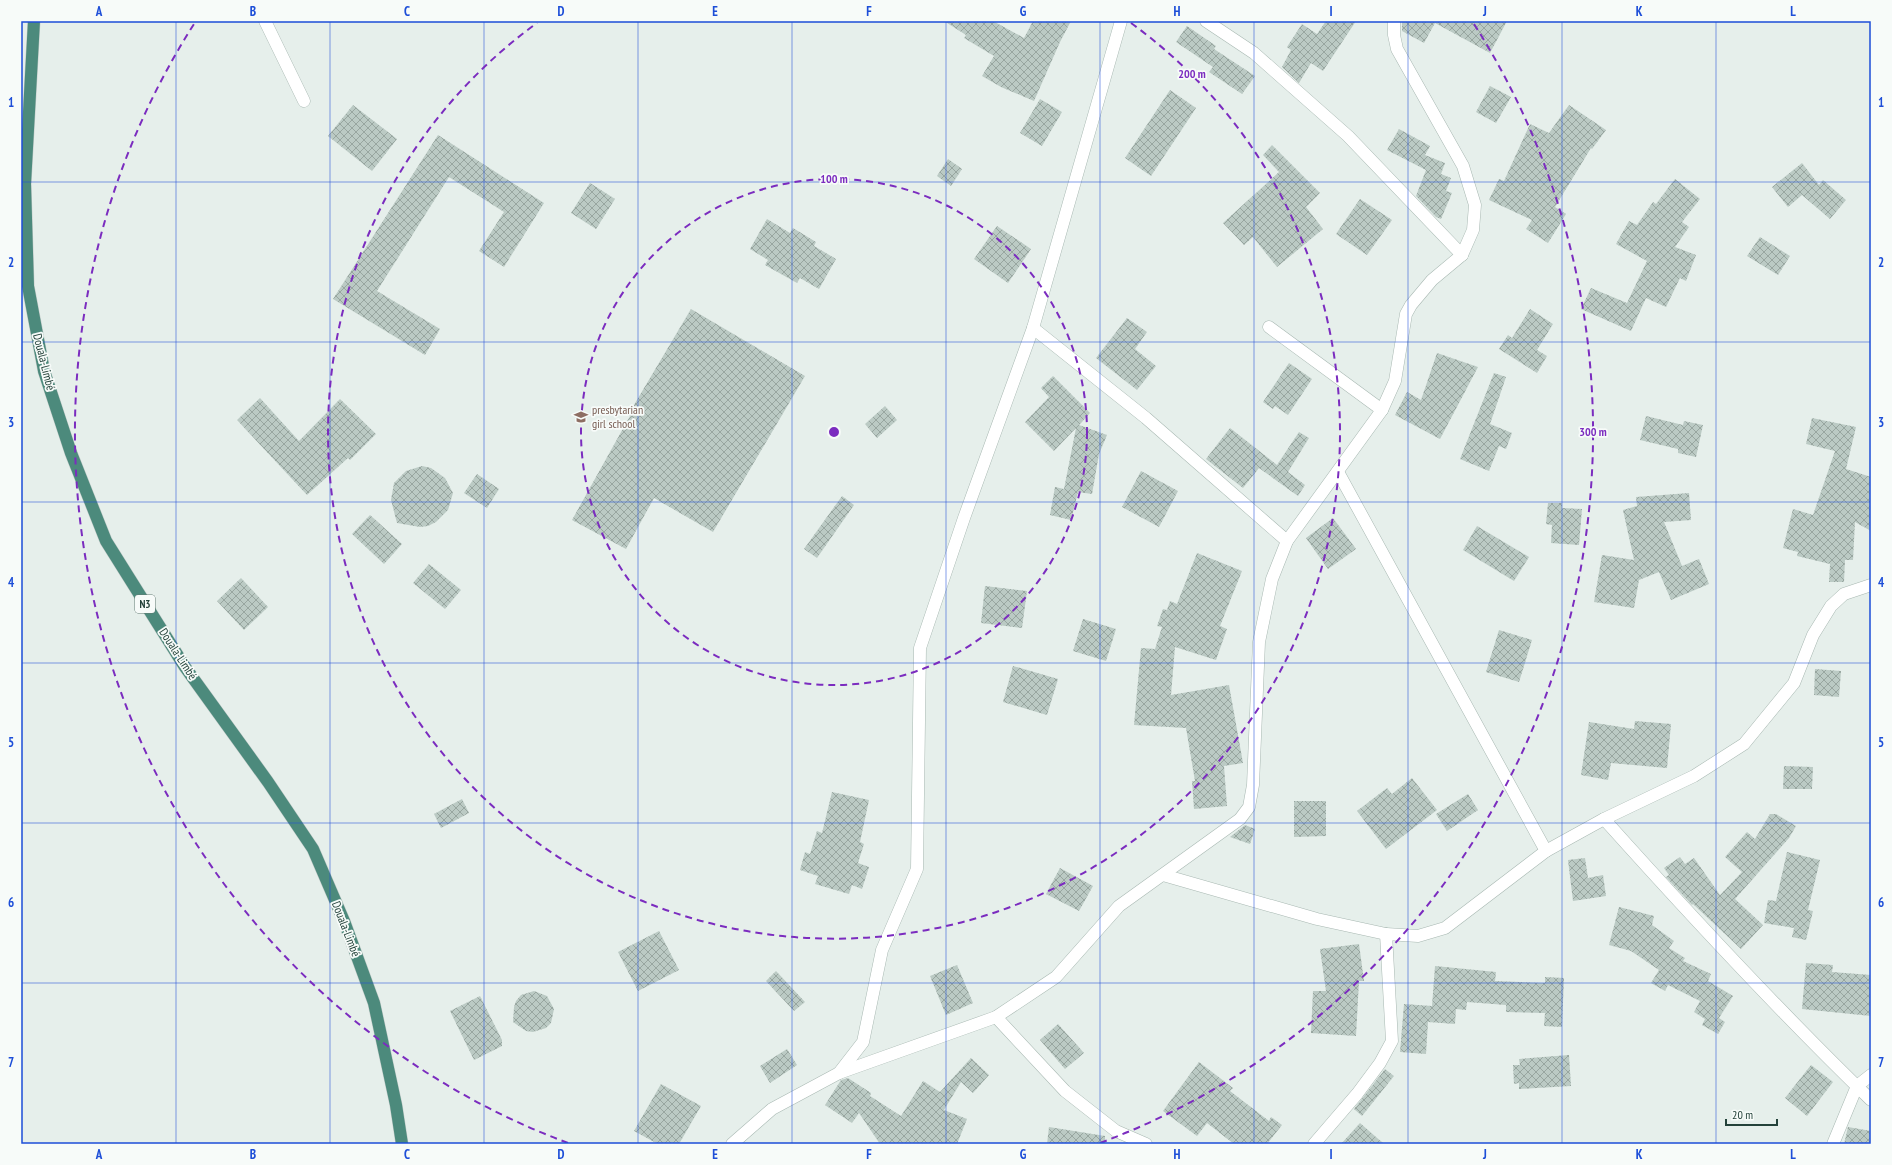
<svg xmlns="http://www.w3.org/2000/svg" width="1892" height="1165" font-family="'PT Sans Narrow',sans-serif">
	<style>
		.building { fill: url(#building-cross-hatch) }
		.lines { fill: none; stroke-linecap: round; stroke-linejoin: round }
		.minor-casing { stroke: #a8b8b2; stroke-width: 13 }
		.trunk-casing { stroke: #c2cac8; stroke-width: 13 }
		.minor { stroke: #fff; stroke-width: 12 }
		.trunk { stroke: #4c8a7c; stroke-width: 12 }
		.grid { fill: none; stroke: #1d4ed8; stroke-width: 1; stroke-opacity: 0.55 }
		.ring { fill: none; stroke: #7b2cbf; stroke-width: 2; stroke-dasharray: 7 5 }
		.labels { text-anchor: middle; stroke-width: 3.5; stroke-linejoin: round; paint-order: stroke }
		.shield { fill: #f7fbf9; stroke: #637a73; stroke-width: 1 }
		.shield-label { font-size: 11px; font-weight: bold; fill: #24423a }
		.street-label { font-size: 12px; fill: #24423a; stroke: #f7fbf9 }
		.education-label { font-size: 12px; fill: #785e54; stroke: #f7fbf9; text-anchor: start }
		.centre { fill: #7b2cbf; stroke: #f7fbf9; stroke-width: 2 }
		.ring-label { font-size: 12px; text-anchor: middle; font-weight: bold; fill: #7b2cbf; stroke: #f7fbf9; stroke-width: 3.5; stroke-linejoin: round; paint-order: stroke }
		.neatline { fill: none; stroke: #1d4ed8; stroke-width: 1.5 }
		.grid-label { font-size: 13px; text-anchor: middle; font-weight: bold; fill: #1d4ed8 }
	</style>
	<defs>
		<pattern id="building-cross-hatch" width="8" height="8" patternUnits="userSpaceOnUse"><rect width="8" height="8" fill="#bbcac4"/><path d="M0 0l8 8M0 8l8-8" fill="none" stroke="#98a6a0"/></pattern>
	</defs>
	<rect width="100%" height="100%" fill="#e6efeb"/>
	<g class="building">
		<path d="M 944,21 L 993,21 L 1024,38 L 1033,21 L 1071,21 L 1060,42 L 1034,101 L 1001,87 L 982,76 L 994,56 L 964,38 L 966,35 Z"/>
		<path d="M 1326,21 L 1356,21 L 1323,71 L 1311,63 L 1299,83 L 1282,67 L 1291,50 L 1287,47 L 1302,24 L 1317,34 Z"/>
		<path d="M 1402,21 L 1507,21 L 1490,53 L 1435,23 L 1424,43 L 1402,31 Z"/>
		<path d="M 1187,26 L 1216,46 L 1214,49 L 1255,76 L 1242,94 L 1209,72 L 1213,67 L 1176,42 Z"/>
		<path d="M 1490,86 L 1511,97 L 1496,123 L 1476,112 Z"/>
		<path d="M 1170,90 L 1196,108 L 1151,176 L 1125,158 Z"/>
		<path d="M 1040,99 L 1062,112 L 1042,146 L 1020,133 Z"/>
		<path d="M 353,105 L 397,139 L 372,171 L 328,136 Z"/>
		<path d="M 1569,105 L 1606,130 L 1592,149 L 1591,148 L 1555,207 L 1566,214 L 1548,243 L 1526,229 L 1532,220 L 1489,200 L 1499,179 L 1504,181 L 1530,124 L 1549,133 Z"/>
		<path d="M 1399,129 L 1430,146 L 1425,155 L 1445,163 L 1441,174 L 1451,178 L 1446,191 L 1452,193 L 1441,219 L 1436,217 L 1416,196 L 1426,170 L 1387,150 Z"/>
		<path d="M 438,135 L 544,203 L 504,267 L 479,251 L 504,212 L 449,177 L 377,291 L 440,329 L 425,355 L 333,299 Z"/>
		<path d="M 1272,145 L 1320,193 L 1306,207 L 1323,229 L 1277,267 L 1253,237 L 1244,245 L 1223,223 L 1279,172 L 1263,155 Z"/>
		<path d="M 948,159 L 962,169 L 951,186 L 937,176 Z"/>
		<path d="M 1802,163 L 1819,185 L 1823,180 L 1846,200 L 1830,219 L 1802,195 L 1788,207 L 1772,187 Z"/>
		<path d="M 1675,179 L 1700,199 L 1682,222 L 1689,227 L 1675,247 L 1696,255 L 1686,281 L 1680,278 L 1666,307 L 1646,298 L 1631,331 L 1581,309 L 1591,288 L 1627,303 L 1647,261 L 1616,244 L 1629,221 L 1637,225 L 1653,202 L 1656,204 Z"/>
		<path d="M 590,183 L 615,199 L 596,229 L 571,213 Z"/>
		<path d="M 1360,199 L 1392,220 L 1367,255 L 1336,234 Z"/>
		<path d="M 767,219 L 790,233 L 793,228 L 816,242 L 814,246 L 836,259 L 819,289 L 800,278 L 797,283 L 765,265 L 768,260 L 750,249 Z"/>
		<path d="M 997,226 L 1031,249 L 1008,283 L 974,259 Z"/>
		<path d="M 1760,237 L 1790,256 L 1778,275 L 1747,256 Z"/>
		<path d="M 691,309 L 805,376 L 713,532 L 654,498 L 626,549 L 572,520 L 630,416 L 628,415 Z"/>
		<path d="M 1530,309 L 1553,324 L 1537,350 L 1547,356 L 1537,373 L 1499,349 L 1508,335 L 1512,338 Z"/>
		<path d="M 1127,318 L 1147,332 L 1135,349 L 1156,366 L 1137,390 L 1096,358 Z"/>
		<path d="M 1437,353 L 1478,367 L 1440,439 L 1395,415 L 1407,392 L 1421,400 Z"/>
		<path d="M 1289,363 L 1312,379 L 1288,415 L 1275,406 L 1273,409 L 1263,402 Z"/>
		<path d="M 1494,373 L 1506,377 L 1490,424 L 1512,433 L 1506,449 L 1499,446 L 1489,471 L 1460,459 Z"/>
		<path d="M 1053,376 L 1090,413 L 1079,425 L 1107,435 L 1099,454 L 1092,494 L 1078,492 L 1071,520 L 1050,515 L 1055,487 L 1064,489 L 1076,428 L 1054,451 L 1025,422 L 1049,397 L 1041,388 Z"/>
		<path d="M 260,398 L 299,441 L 340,399 L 376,434 L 350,460 L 348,458 L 307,495 L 237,420 Z"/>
		<path d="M 885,406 L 897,420 L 877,438 L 865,424 Z"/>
		<path d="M 1646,416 L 1683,425 L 1684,421 L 1703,425 L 1696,457 L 1678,453 L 1678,449 L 1640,440 Z"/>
		<path d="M 1812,418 L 1856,427 L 1846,469 L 1871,477 L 1871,531 L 1855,522 L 1853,560 L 1845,560 L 1844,582 L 1829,582 L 1830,564 L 1797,556 L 1798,552 L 1783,548 L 1793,509 L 1813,515 L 1835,451 L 1806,444 Z"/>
		<path d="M 1230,428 L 1277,465 L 1299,432 L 1309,438 L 1288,472 L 1305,485 L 1298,496 L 1259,468 L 1243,488 L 1206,459 Z"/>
		<path d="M 422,466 L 431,468 L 445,478 L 453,493 L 448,510 L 436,522 L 428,526 L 420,527 L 397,523 L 391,500 L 394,483 L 406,471 Z"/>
		<path d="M 1141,471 L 1178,491 L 1159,527 L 1122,507 Z"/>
		<path d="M 477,474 L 499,489 L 487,508 L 464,493 Z"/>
		<path d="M 1689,493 L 1691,520 L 1664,522 L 1682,566 L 1699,559 L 1709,584 L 1671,600 L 1659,572 L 1639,580 L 1634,608 L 1594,602 L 1602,555 L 1634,560 L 1623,510 L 1637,506 L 1636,497 Z"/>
		<path d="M 842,496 L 854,505 L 817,558 L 804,549 Z"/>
		<path d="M 1548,503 L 1562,503 L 1562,508 L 1582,509 L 1579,545 L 1551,543 L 1552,525 L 1546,524 Z"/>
		<path d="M 370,515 L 402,544 L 384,564 L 352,534 Z"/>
		<path d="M 1333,518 L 1356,549 L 1328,569 L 1306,538 Z"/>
		<path d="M 1477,526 L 1529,557 L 1514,581 L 1463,550 Z"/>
		<path d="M 1197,553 L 1242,571 L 1220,626 L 1227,629 L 1216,660 L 1175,647 L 1171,695 L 1229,685 L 1243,763 L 1224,766 L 1227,806 L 1194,809 L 1192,781 L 1195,781 L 1186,728 L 1134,725 L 1141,648 L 1155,649 L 1162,627 L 1157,626 L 1163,609 L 1167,610 L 1170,601 L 1177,604 Z"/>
		<path d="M 429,564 L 461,590 L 445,609 L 413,583 Z"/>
		<path d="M 241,578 L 268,607 L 244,630 L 217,601 Z"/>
		<path d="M 985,586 L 1027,591 L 1022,628 L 981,623 Z"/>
		<path d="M 1083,619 L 1116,629 L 1106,661 L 1073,651 Z"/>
		<path d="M 1499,630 L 1532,640 L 1519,682 L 1486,672 Z"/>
		<path d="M 1013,666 L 1058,679 L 1047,715 L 1003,702 Z"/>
		<path d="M 1815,669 L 1841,671 L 1839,697 L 1814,695 Z"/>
		<path d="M 1635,721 L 1671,724 L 1667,768 L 1611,763 L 1608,780 L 1581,775 L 1589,722 L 1634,729 Z"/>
		<path d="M 1784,766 L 1813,767 L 1812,789 L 1783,789 Z"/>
		<path d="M 1412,778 L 1437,810 L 1386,849 L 1357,811 L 1387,788 L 1392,794 Z"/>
		<path d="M 832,792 L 869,800 L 860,842 L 864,844 L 858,863 L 869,867 L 862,889 L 852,885 L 849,894 L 815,884 L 818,876 L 800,870 L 805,852 L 810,854 L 817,831 L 822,833 Z"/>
		<path d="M 1468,794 L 1478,810 L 1447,831 L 1436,814 Z"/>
		<path d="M 462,799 L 469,813 L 441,828 L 434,814 Z"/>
		<path d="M 1294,801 L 1326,801 L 1326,836 L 1294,837 Z"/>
		<path d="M 1770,814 L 1776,814 L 1796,826 L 1789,838 L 1735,899 L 1763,925 L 1741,949 L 1693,904 L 1692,905 L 1666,877 L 1669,875 L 1664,868 L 1680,857 L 1685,864 L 1694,858 L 1720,895 L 1742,872 L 1725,857 L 1747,832 L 1755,839 Z"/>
		<path d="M 1245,825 L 1255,829 L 1250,844 L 1230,837 Z"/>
		<path d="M 1787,852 L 1820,860 L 1808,910 L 1813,911 L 1806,940 L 1792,937 L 1794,928 L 1764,923 L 1768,900 L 1776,901 Z"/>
		<path d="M 1585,858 L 1588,878 L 1603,875 L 1606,896 L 1573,901 L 1568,860 Z"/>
		<path d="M 1060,868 L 1093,886 L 1079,911 L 1046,894 Z"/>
		<path d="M 1619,907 L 1654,916 L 1652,925 L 1674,941 L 1669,948 L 1685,958 L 1683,961 L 1711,974 L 1708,981 L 1733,996 L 1719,1018 L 1725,1022 L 1718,1034 L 1702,1025 L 1705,1019 L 1694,1012 L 1700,1001 L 1668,985 L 1665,991 L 1651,983 L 1659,970 L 1631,951 L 1609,945 Z"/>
		<path d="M 659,931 L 679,970 L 638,991 L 618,952 Z"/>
		<path d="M 1359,944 L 1364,981 L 1359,981 L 1356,1036 L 1311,1033 L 1313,991 L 1326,991 L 1320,949 Z"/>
		<path d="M 1806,963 L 1833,965 L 1832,972 L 1871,975 L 1871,1016 L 1802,1009 Z"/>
		<path d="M 957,965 L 973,1003 L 946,1015 L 930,976 Z"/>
		<path d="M 1435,966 L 1496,972 L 1495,981 L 1545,983 L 1545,977 L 1564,978 L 1562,1027 L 1544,1026 L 1545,1013 L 1506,1012 L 1506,1005 L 1467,1002 L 1466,1010 L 1456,1009 L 1455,1024 L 1428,1022 L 1426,1054 L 1400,1052 L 1404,1004 L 1432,1006 Z"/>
		<path d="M 776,971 L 805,1002 L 794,1011 L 766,981 Z"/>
		<path d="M 534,991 L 547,996 L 554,1009 L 551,1023 L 546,1028 L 533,1032 L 526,1031 L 513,1022 L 514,1007 L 516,1001 L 521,995 Z"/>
		<path d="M 480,996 L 502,1040 L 502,1046 L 474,1060 L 450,1011 Z"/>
		<path d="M 1058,1024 L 1084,1053 L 1065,1069 L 1040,1040 Z"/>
		<path d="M 787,1049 L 797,1065 L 770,1083 L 760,1066 Z"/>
		<path d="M 1569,1055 L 1571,1086 L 1519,1089 L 1519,1083 L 1514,1084 L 1513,1065 L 1520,1065 L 1519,1059 Z"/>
		<path d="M 971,1058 L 989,1075 L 973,1093 L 961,1082 L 944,1110 L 967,1119 L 957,1144 L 880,1144 L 859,1113 L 852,1123 L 825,1105 L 841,1080 L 848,1078 L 871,1093 L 870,1096 L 901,1116 L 923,1081 L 940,1092 Z"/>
		<path d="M 1199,1062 L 1233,1088 L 1230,1091 L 1269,1121 L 1271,1117 L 1282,1125 L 1267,1144 L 1234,1144 L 1207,1123 L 1197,1136 L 1163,1111 Z"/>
		<path d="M 1811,1065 L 1833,1082 L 1807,1116 L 1785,1098 Z"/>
		<path d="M 1385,1069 L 1394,1076 L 1362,1116 L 1354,1109 Z"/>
		<path d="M 661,1084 L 701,1106 L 679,1144 L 658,1144 L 634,1131 Z"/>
		<path d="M 1360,1123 L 1384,1144 L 1341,1144 Z"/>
		<path d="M 1049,1127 L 1105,1136 L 1105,1144 L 1047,1144 Z"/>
		<path d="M 1848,1127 L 1871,1131 L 1871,1144 L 1844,1144 Z"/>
	</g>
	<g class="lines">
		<defs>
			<g id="minor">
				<path d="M 265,21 L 304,101"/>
				<path d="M 1206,21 L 1254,53 L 1348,136 L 1462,255"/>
				<path d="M 1269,327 L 1382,410"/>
				<path d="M 1033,328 L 1146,418 L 1287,541"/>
				<path d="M 1338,472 L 1546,851"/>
				<path d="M 1604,819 C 1690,915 1778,1010 1871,1100"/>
				<path d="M 1163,875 L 1317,919 L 1386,934 L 1418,936 L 1445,928 L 1546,851 L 1604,819 L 1694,776 L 1744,744 L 1794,683 L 1813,635 L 1831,606 L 1844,594 L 1871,585"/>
				<path d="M 996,1017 L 1065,1091 L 1116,1131 L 1146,1144"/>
				<path d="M 839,1073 L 863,1042 L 882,950 L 917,869 L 920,648 L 964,518 L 1033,328 L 1121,21"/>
				<path d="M 732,1144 L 772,1109 L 839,1073 L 996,1017 L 1056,977 L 1119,906 L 1240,819 L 1249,807 L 1253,785 L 1259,642 L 1272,579 L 1287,541 L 1382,410 L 1395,381 L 1406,314 L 1411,305 L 1432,280 L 1462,255 L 1473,230 L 1475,205 L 1463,166 L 1397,49 L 1394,35 L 1394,21"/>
				<path d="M 1314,1144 L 1357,1094 L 1380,1063 L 1392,1041 L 1386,934"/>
				<path d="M 1833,1144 L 1857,1086 L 1871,1075"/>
			</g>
			<path id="trunk" d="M 34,21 L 25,184 L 28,286 L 44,371 L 71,453 L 106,541 L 185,667 L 268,782 L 313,849 L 344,921 L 374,1003 L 396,1105 L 402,1144"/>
		</defs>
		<use href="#minor" class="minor-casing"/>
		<use href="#trunk" class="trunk-casing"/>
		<use href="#minor" class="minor"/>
		<use href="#trunk" class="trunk"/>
	</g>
	<path class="grid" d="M 176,21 L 176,1144M 330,21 L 330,1144M 484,21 L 484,1144M 638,21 L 638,1144M 792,21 L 792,1144M 946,21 L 946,1144M 1100,21 L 1100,1144M 1254,21 L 1254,1144M 1408,21 L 1408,1144M 1562,21 L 1562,1144M 1716,21 L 1716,1144M 21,182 L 1871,182M 21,342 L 1871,342M 21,502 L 1871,502M 21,663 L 1871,663M 21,823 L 1871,823M 21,983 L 1871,983"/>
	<g class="ring">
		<circle cx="834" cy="432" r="253"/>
		<path d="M1131 23A506 506 0 1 1 537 23"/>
		<path d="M568 1143A759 759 0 0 1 194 24M1474 24A759 759 0 0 1 1100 1143"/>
	</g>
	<defs>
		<symbol id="school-bare" viewBox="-9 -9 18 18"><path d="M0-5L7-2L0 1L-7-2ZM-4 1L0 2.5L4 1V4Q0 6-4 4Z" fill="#8d6e63" stroke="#f7fbf9" stroke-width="2.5" paint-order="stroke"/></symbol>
	</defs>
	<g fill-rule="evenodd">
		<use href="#school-bare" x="571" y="407" width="20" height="20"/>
	</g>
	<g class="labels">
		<rect class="shield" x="135" y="595" width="20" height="18" rx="3"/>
		<g class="shield-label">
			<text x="145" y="608">N3</text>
		</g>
		<g class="street-label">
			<text transform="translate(44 362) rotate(76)" y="4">Douala-Limbé</text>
			<text transform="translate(178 654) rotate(57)" y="4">Douala-Limbé</text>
			<text transform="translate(346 929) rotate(69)" y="4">Douala-Limbé</text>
		</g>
		<g class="education-label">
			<text x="592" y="414">presbytarian<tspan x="592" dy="14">girl school</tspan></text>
		</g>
	</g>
	<circle cx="834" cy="432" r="6" class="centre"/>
	<g class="ring-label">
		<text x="1192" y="78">200 m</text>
		<text x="834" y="183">100 m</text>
		<text x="1593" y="436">300 m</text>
	</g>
	<rect width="1892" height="1165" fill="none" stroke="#f7fbf9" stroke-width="44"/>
	<path d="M1726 1119v6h51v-6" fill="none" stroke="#24423a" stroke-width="2"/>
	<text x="1732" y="1119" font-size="12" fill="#24423a" stroke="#f7fbf9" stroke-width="3" paint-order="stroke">20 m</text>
	<rect x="22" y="22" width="1848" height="1121" class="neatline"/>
	<g class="grid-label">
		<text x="99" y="16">A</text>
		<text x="253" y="16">B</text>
		<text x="407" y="16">C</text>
		<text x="561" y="16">D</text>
		<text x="715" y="16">E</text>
		<text x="869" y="16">F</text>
		<text x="1023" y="16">G</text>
		<text x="1177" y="16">H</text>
		<text x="1331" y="16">I</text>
		<text x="1485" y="16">J</text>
		<text x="1639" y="16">K</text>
		<text x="1793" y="16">L</text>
		<text x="11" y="107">1</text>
		<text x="1881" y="107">1</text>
		<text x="11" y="267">2</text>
		<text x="1881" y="267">2</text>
		<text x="11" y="427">3</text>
		<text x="1881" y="427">3</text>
		<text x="11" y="587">4</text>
		<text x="1881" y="587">4</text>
		<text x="11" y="747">5</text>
		<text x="1881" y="747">5</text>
		<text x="11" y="907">6</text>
		<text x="1881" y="907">6</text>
		<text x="11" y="1067">7</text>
		<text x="1881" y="1067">7</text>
		<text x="99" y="1159">A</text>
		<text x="253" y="1159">B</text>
		<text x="407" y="1159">C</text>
		<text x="561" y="1159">D</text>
		<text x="715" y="1159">E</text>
		<text x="869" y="1159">F</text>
		<text x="1023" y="1159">G</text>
		<text x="1177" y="1159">H</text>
		<text x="1331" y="1159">I</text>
		<text x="1485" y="1159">J</text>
		<text x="1639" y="1159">K</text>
		<text x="1793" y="1159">L</text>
	</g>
</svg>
